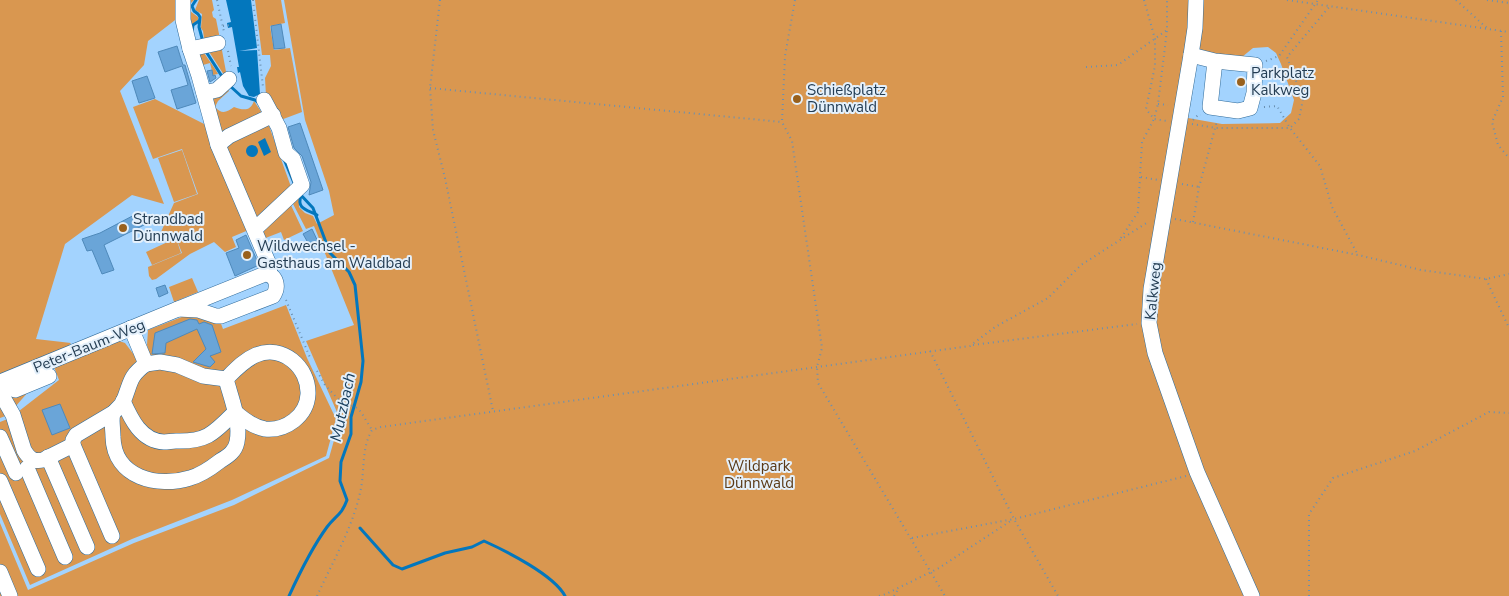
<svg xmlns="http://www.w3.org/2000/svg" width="1509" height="596" font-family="'Nunito Sans',sans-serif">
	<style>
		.green { fill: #d99750; fill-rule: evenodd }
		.water { fill: #0377bd }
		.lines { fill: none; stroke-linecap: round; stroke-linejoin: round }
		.stream { stroke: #0377bd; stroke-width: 3 }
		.building { fill: #6aa5d8; stroke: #4e89ba }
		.minor-casing { stroke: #306b9a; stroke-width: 16 }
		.path { stroke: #6a90b1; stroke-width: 2; stroke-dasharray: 1 4; stroke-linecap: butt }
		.minor { stroke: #fff; stroke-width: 15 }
		.poi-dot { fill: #99611d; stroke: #e4f0fb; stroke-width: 2 }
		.labels { text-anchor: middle; stroke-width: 4; stroke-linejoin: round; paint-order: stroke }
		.poi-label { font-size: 15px; fill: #243d53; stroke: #e4f0fb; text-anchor: start }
		.street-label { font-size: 15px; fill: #243d53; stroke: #e4f0fb }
		.park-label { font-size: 15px; fill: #5a3916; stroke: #e4f0fb }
		.water-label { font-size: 16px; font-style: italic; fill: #173c5a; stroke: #e4f0fb }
	</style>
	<rect width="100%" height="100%" fill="#a3d3fe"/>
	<g class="green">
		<path d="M 0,0 L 178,0 L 179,17 L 148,41 L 144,65 L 120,91 L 164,204 L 132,195 L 65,244 L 36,339 L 71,343 L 8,415 L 0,418 Z"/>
		<path d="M 185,0 L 194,0 L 190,4 L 190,11 L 198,17 L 198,20 C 189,26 191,31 192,41 L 196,43 L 200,42 L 201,45 L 196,47 L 196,49 L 202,48 C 206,58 213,64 218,74 L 213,75 L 210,63 L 203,65 L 205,75 L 201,76 C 192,51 185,27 185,0 Z"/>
		<path d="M 199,0 L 212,0 L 214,10 L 212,12 L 213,17 L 216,19 L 220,39 L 205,45 L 203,31 L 201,28 L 202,14 L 195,10 Z"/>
		<path d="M 255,0 L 281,0 L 285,23 L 270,26 L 274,50 L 290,48 L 302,112 L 278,121 L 266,96 L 265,78 L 271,66 L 270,55 L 262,55 Z"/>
		<path d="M 284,0 L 1509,0 L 1509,596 L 0,596 L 0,523 L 28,590 L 134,543 L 234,505 L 329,458 L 340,419 L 306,341 L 354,325 L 314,226 L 306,229 L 290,198 L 299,197 L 299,207 L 305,213 L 313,216 L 317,224 L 334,215 L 329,191 L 305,120 ZM 1268,47 L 1276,53 L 1281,64 L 1294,100 L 1291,113 L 1280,123 L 1222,124 L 1188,118 L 1199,51 L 1224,57 L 1242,57 L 1253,48 Z"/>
		<path d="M 221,45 L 227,77 L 226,78 L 206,47 Z"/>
		<path d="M 224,84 L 229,91 L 218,101 L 215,107 C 222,115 227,112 234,107 C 243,110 250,112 254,101 L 264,116 L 220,140 L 207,99 Z"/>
		<path d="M 155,99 L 210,127 L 251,229 L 232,237 L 236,247 L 225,252 L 214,242 L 190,254 L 156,279 L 152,280 L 149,276 L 148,267 L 182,253 L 176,238 L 181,253 L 152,265 L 146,252 L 172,240 L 166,242 L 161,232 L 174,203 L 198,194 L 182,149 L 153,159 L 133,107 Z"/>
		<path d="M 266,124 L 269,126 L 290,184 L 294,190 L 258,223 L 224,144 Z"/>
		<path d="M 182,150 L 197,194 L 174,202 L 158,158 Z"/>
		<path d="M 289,201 L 303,231 L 284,240 L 281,232 L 263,239 L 259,228 Z"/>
		<path d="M 192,278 L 198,292 L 174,302 L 169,287 Z"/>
		<path d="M 286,305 L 307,358 L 336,419 L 326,456 L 232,500 L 132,539 L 30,585 L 0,514 L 0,422 L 10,418 L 59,380 L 54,367 L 119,341 L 125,343 L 138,360 L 149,352 L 147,345 L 148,330 L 187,315 L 220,321 L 223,329 Z"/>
	</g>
	<g class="water">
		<path d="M 226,0 L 251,0 L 257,48 L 239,51 L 257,50 L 260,94 L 254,97 L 249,96 L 243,86 L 240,72 L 238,73 L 237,67 L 239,67 L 232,27 L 228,28 L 227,23 L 231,22 Z"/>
		<path d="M 265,138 L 271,152 L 264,156 L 258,142 Z"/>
		<circle cx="252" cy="151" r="6"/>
	</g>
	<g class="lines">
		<g class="stream">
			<path d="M 196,0 L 192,6 L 194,11 L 198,14 L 200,17 L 199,27 L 203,42"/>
			<path d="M 192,32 L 193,25 L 199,21"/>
			<path d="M 205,50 L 223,78"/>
			<path d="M 229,85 L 241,96 L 255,100 L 259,103"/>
			<path d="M 284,159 L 294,183"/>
			<path d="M 301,196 C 296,209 308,210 317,215"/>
			<path d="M 360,528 L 393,565 L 402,569 L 445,553 L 472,547 L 484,541 C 506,551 554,575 565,596"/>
			<path d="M 289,596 C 300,572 311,549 327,527 C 336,515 341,516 347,500 L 340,481 L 341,462 L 351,434 L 351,417 L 361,382 L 363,361 L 355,285 L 349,272 L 330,253 L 313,208 L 299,193"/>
		</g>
	</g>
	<g class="building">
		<path d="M 281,24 L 285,48 L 274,49 L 271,26 Z"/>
		<path d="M 177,46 L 183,65 L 185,65 L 196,103 L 177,109 L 171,90 L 188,85 L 185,75 L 182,66 L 165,72 L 158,52 Z"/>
		<path d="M 212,70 L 213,76 L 215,75 L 216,78 L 210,82 L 207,71 Z"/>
		<path d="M 147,76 L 155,98 L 139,103 L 132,81 Z"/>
		<path d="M 300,123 L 323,190 L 309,195 L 311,182 L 302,156 L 294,148 L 288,127 Z"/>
		<path d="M 140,212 L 146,224 L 104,245 L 114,270 L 102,274 L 92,250 L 87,251 L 82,239 L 100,233 Z"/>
		<path d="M 312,229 L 319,244 L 311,248 L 303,234 Z"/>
		<path d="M 246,235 L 259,265 L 235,276 L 226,253 L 239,248 L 236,240 Z"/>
		<path d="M 165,285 L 168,293 L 159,297 L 156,288 Z"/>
		<path d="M 190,319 L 197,320 L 199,324 L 204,322 L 212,325 L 221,352 L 210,356 L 215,362 L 210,367 L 193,362 L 206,349 L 197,329 L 166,343 L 165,353 L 152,354 L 155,333 Z"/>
		<path d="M 60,404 L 70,428 L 52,435 L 42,410 Z"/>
	</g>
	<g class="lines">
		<defs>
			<g id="minor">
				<path d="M 183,0 L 183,20 L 190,49 L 199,76 L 218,145 L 268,262 L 270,274"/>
				<path d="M 1196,0 L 1195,28 L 1191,55 L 1151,289 L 1149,323 L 1155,353 L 1197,472 L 1252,596"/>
				<path d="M 190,49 L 218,43"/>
				<path d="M 1191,55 L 1215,61 L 1210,107 L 1238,111 L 1250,108 L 1254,93 L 1255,65 L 1215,61"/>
				<path d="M 204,93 L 217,90 L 229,79"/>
				<path d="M 218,145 L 229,136 L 273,115"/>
				<path d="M 255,229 L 302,185 L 293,159 L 286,153 L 279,128 L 264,100"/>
				<path d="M 265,274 C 277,275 279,287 273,296 L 221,316 L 216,316 L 198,310 L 178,309 Z"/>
				<path d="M 131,328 L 146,364 C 128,377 131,384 123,402 C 121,406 115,410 113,414 C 111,419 113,430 113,437 C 114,478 158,488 190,478 C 201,475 211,468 220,461 C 228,456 235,452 237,442 C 241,422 231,398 226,379"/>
				<path d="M 146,364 L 160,362 L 177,365 L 203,376 L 226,379"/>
				<path d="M 0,382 L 178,309"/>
				<path d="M 0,385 L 15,390 L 49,376"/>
				<path d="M 0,392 L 13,415 L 24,450 C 29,459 34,462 43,460 L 73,445"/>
				<path d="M 123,401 C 131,419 141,441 164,442 C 168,442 172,441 176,441 C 207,442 214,433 235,412 C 243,419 253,427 265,429 C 286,431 307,416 308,394 C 309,367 282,344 256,355 C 244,360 235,370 226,379"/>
				<path d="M 0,437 L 16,473"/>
				<path d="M 48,457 L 87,547"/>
				<path d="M 27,468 L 65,557"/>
				<path d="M 0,481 L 38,569"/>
				<path d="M 112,536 L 73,445 L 73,440 L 76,435 L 113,413"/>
				<path d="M 0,572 L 10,596"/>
			</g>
		</defs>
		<use href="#minor" class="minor-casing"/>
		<g class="path">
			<path d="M 217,0 L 224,32"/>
			<path d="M 253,0 L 263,87"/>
			<path d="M 440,0 L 430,88 L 433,130 L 445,178 L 493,411"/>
			<path d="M 795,0 L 785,56 L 782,122 L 792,141 L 822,348 L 817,367 L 818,383 L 945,596"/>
			<path d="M 1144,0 L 1155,39 L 1155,66 L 1146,109 L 1154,119 L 1167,121"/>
			<path d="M 1287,0 L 1509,32"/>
			<path d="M 1456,0 L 1488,29"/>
			<path d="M 1487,0 L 1509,3"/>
			<path d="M 223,26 L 232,25"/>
			<path d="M 1501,31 L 1503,97 L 1492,122 L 1498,145 L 1509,158"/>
			<path d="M 228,51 L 231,66"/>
			<path d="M 1266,61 L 1279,56 L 1318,0"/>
			<path d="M 1086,67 L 1118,65 L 1167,30"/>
			<path d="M 430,88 L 782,122"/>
			<path d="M 1158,104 L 1168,105"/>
			<path d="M 1264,107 L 1277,106 L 1290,128 L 1320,166 L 1332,207 L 1358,255"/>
			<path d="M 1193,120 L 1198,115 L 1201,115"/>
			<path d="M 1192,124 L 1216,128 L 1290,128 L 1299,119 L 1303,99 L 1287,57 L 1330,6"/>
			<path d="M 1141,177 L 1158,180"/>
			<path d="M 1182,184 L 1199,187"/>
			<path d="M 1175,219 L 1358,255 L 1421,270 L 1486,279 L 1509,274"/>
			<path d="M 1193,222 L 1199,187 L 1217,121"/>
			<path d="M 1121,238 L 1138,212 L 1142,142 L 1154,119 L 1158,104 L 1167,30 L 1167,0"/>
			<path d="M 1486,279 L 1509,328"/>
			<path d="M 286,300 L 311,360"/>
			<path d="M 973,345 L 1137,324"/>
			<path d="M 930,351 L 1014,519 L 1058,596"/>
			<path d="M 317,371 L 325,385 L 338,399 L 357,408 L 361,412 L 372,430"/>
			<path d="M 912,538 L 1014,519 L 1186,476"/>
			<path d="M 317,596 C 332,563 352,529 360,493 C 365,473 361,448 372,430 L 381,427 L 970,346 L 995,327 L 1048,298 L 1081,265 L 1148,222"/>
			<path d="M 879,596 L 886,594 L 939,568 L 1012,520"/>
			<path d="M 894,596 L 899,588"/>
			<path d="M 1309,596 L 1309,514 L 1333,478 L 1415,451 L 1489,412 L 1509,413"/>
		</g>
		<use href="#minor" class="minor"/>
	</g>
	<g class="poi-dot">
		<circle cx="1241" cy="82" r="5"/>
		<circle cx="797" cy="99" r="5"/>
		<circle cx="123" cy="228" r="5"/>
		<circle cx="247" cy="255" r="5"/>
	</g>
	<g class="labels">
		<g class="poi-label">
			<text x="1251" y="78">Parkplatz<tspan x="1251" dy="17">Kalkweg</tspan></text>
			<text x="807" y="95">Schießplatz<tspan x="807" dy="17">Dünnwald</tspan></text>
			<text x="133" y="224">Strandbad<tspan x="133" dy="17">Dünnwald</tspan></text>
			<text x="257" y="251">Wildwechsel -<tspan x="257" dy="17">Gasthaus am Waldbad</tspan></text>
		</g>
		<g class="street-label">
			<text transform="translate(1153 291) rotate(-84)" y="5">Kalkweg</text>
			<text transform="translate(89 346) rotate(-22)" y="5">Peter-Baum-Weg</text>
		</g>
		<g class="park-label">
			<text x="759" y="471">Wildpark<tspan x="759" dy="17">Dünnwald</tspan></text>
		</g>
		<g class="water-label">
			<text transform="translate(342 407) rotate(-78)" y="6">Mutzbach</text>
		</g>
	</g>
</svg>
